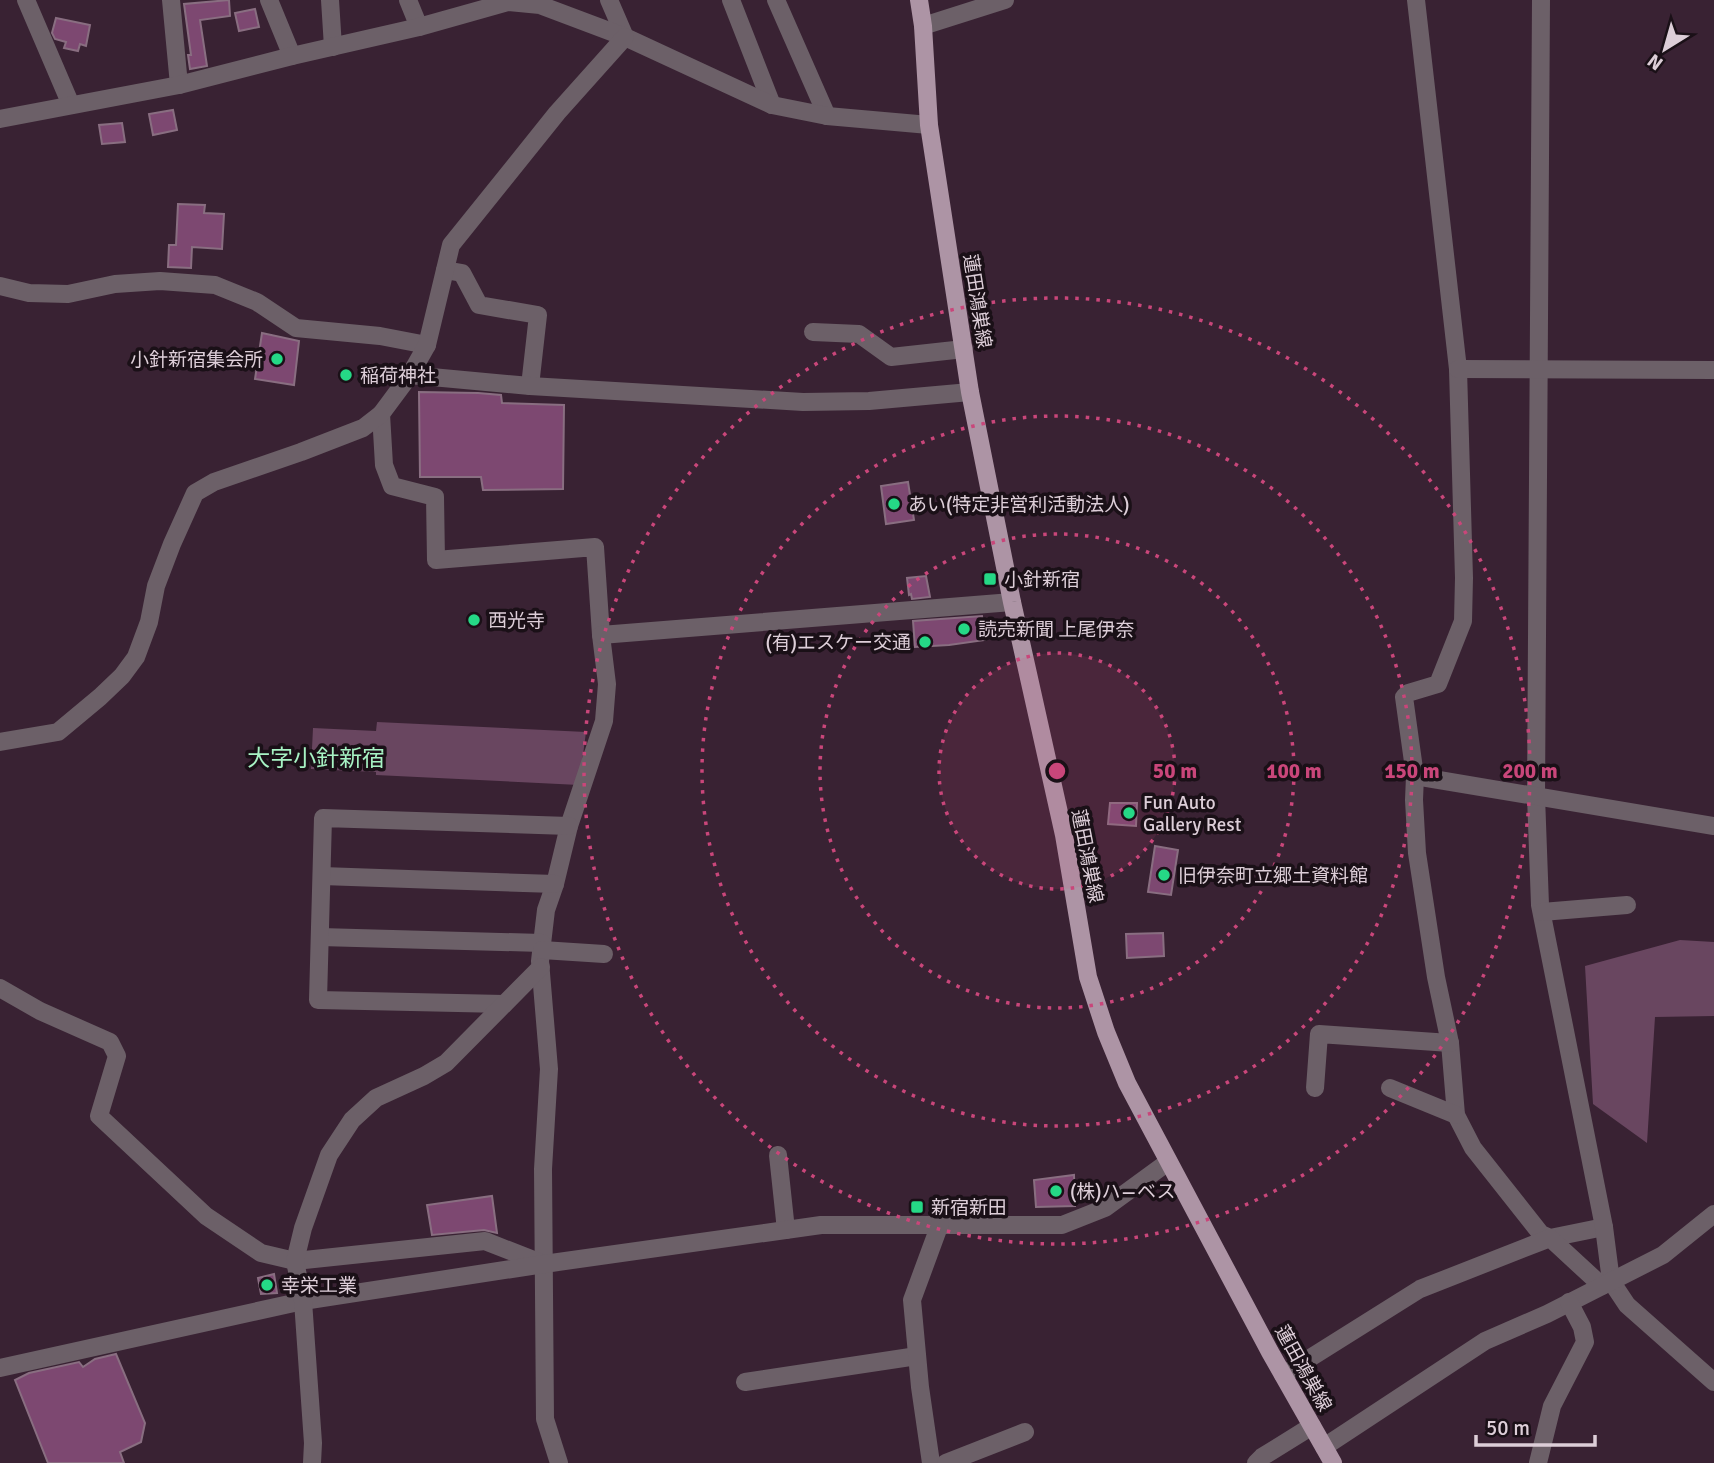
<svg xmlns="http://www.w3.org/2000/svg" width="1714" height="1463" font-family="Signika,'Noto Sans JP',sans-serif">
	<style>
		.green { fill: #694660 }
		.building { fill: #7d4871; stroke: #896e81; stroke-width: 2 }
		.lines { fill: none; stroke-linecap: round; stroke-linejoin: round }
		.minor { stroke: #6c6068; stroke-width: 18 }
		.major { stroke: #ad94a5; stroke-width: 18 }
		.ring { fill: none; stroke: #c9467a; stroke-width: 3.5; stroke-dasharray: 3.5 7 }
		.poi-dot { fill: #25d886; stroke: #1a1017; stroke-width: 2.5 }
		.labels { text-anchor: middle; stroke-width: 7; stroke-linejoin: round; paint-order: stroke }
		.street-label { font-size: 19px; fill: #ddced8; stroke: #1a1017 }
		.poi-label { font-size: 19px; fill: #ddced8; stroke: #1a1017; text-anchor: start }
		.quarter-label { font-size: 23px; fill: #a7f3c4; stroke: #1a1017 }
		.centre { fill: #c9467a; stroke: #1a1017; stroke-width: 3.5 }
		.ring-label { font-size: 21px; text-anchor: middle; font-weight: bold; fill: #c9467a; stroke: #1a1017; stroke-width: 7; stroke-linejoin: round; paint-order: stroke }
	</style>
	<rect width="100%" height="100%" fill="#392233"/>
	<g class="green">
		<path d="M 377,722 L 586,732 L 579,785 L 376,775 L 376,772 L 311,769 L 313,728 L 376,731 Z"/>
		<path d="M 1680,940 L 1714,942 L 1714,1016 L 1655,1017 L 1647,1143 L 1593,1104 L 1585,966 Z"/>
	</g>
	<g class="building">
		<path d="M 229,0 L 230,16 L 200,20 L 207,66 L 190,69 L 188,55 L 191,55 L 184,4 Z"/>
		<path d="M 255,9 L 259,27 L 239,31 L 235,13 Z"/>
		<path d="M 56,18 L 90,25 L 86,46 L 80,44 L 78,51 L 64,48 L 66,42 L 55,39 L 52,33 Z"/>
		<path d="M 173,110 L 177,130 L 153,135 L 149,114 Z"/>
		<path d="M 122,123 L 125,142 L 102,144 L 99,125 Z"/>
		<path d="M 178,204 L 205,205 L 204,213 L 224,214 L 222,249 L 192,247 L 191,268 L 168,267 L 169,245 L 176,245 Z"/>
		<path d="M 262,333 L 299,341 L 294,385 L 255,379 Z"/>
		<path d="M 419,392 L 478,393 L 501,395 L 502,403 L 564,405 L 563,489 L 483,490 L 481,477 L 420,477 Z"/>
		<path d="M 908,482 L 914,520 L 886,524 L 881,486 Z"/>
		<path d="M 926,576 L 930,597 L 912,599 L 911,594 L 909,595 L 907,578 Z"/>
		<path d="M 982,616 L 985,640 L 949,645 L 915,647 L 913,621 Z"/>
		<path d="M 1110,803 L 1137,803 L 1136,826 L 1108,824 Z"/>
		<path d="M 1155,846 L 1178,850 L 1171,895 L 1148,892 Z"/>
		<path d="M 1163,933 L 1164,956 L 1127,958 L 1126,934 Z"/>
		<path d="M 1074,1175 L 1075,1206 L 1036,1207 L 1034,1180 Z"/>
		<path d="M 492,1196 L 497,1233 L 484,1230 L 432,1235 L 427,1205 Z"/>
		<path d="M 274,1274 L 277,1293 L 261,1294 L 258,1278 Z"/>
		<path d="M 116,1354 L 145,1423 L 141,1442 L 120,1452 L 124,1463 L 48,1463 L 15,1380 L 29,1373 L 79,1362 L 83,1367 L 95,1359 Z"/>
	</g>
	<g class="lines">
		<g class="minor">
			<path d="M 26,0 L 71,105"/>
			<path d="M 171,0 L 179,85"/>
			<path d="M 269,0 L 292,56"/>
			<path d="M 330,0 L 333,47"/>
			<path d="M 408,0 L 419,27"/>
			<path d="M 609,0 L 625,37"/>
			<path d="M 731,0 L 772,105"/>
			<path d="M 776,0 L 827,116"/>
			<path d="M 1416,0 L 1458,369 L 1464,578 L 1463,621 L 1438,684 L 1408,693 L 1404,697 L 1415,776 L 1414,800 L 1417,853 L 1436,977 L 1450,1043 L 1456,1115 L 1473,1148 L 1541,1234 L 1550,1238 L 1604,1227"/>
			<path d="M 1541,0 L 1536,796 L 1540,905 L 1604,1227 L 1611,1281 L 1627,1305 L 1714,1382"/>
			<path d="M 923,26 L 1005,0"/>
			<path d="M 0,119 L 179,85 L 292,56 L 419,27 L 508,2 L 540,5 L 625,37 L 772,105 L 827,116 L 929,125"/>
			<path d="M 445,270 L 462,273 L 479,305 L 538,315 L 530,386"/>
			<path d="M 0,286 L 29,293 L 68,294 L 115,284 L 160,281 L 215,285 L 257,302 L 296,328 L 380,336 L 427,345"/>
			<path d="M 813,332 L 859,334 L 891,357 L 964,349"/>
			<path d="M 1458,369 L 1714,370"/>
			<path d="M 410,375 L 530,386 L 803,402 L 869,401 L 970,392"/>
			<path d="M 381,414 L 384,465 L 392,486 L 435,497 L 436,560 L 595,547 L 601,635 L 607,684 L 604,721 L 569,826 L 555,884 L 546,910 L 540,961 L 549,1069 L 543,1169 L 545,1419 L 559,1463"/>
			<path d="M 601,635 L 1012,602"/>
			<path d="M 0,742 L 58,732 L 100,697 L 122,676 L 136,657 L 149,622 L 156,586 L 172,544 L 195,493 L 214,482 L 301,452 L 363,428 L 381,414 L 410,375 L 427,345 L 451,245 L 557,113 L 625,37"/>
			<path d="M 1415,776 L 1714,826"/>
			<path d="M 322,876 L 555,884"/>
			<path d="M 1542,912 L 1627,905"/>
			<path d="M 320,937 L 542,943"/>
			<path d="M 542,950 L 604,954"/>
			<path d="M 0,988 L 40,1011 L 110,1042 L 117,1056 L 99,1116 L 206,1216 L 261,1253 L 295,1261 L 485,1241 L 541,1263"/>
			<path d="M 504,1004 L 318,1000 L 323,818 L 569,826"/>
			<path d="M 1315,1088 L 1319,1034 L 1450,1043"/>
			<path d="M 1390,1088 L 1456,1115"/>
			<path d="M 778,1155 L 786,1230"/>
			<path d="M 0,1368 L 303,1301 L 544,1264 L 821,1225 L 1062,1225 L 1105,1208 L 1168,1162"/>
			<path d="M 1283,1375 L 1420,1289 L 1550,1238 L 1602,1286"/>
			<path d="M 745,1382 L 917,1356"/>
			<path d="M 1324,1447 L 1485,1341 L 1547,1314 L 1663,1255 L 1714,1214"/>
			<path d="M 312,1463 L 313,1443 L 303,1301 L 295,1261 L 303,1228 L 329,1155 L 352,1120 L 376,1098 L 424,1076 L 446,1063 L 541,967"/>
			<path d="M 931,1463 L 920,1387 L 912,1300 L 940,1224"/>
			<path d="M 946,1463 L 1025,1432"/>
			<path d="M 1256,1463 L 1262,1457 L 1312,1426"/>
			<path d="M 1538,1463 L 1552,1406 L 1585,1342 L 1582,1327 L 1569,1302"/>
		</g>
		<path class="major" d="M 919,0 L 923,26 L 929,125 L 970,392 L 1012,602 L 1064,835 L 1088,977 L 1106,1032 L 1127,1083 L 1270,1352 L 1333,1463"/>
	</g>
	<circle cx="1057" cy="771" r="118" fill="#c9467a" fill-opacity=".12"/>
	<g class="ring">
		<circle cx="1057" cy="771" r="118"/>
		<circle cx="1057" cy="771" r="237"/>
		<circle cx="1057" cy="771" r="355"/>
		<circle cx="1057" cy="771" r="473"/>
	</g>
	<g class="poi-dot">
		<circle cx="277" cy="359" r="7"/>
		<circle cx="346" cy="375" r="7"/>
		<circle cx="894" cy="504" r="7"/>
		<rect x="983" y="572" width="14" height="14" rx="3.5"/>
		<circle cx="474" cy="620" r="7"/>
		<circle cx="964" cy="629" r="7"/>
		<circle cx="925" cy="642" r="7"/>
		<circle cx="1129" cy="813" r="7"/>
		<circle cx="1164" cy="875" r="7"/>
		<circle cx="1056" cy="1191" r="7"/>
		<rect x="910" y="1200" width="14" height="14" rx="3.5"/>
		<circle cx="267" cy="1285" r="7"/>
	</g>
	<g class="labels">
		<g class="street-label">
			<text transform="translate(978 301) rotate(81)" y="7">蓮田鴻巣線</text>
			<text transform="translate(1088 856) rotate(79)" y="7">蓮田鴻巣線</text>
			<text transform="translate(1304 1368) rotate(61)" y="7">蓮田鴻巣線</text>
		</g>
		<g class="poi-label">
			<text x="263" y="366" text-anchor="end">小針新宿集会所</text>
			<text x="360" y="382">稲荷神社</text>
			<text x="908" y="511">あい(特定非営利活動法人)</text>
			<text x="1004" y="586">小針新宿</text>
			<text x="488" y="627">西光寺</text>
			<text x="978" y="636">読売新聞 上尾伊奈</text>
			<text x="911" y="649" text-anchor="end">(有)エスケー交通</text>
			<text x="1143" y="809">Fun Auto<tspan x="1143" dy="22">Gallery Rest</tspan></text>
			<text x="1178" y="882">旧伊奈町立郷土資料館</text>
			<text x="1070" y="1198">(株)ハ―ベス</text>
			<text x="931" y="1214">新宿新田</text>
			<text x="281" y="1292">幸栄工業</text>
		</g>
		<g class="quarter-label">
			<text x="316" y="766">大字小針新宿</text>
		</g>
	</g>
	<circle cx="1057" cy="771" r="10" class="centre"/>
	<g class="ring-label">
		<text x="1175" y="778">50 m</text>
		<text x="1294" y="778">100 m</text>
		<text x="1412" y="778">150 m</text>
		<text x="1530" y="778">200 m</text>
	</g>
	<g transform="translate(1665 49) rotate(217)" stroke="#1a1017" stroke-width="5" paint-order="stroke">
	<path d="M0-5L12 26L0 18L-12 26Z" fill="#ddced8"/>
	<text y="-10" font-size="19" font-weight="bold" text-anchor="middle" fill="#ddced8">N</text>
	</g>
	<path d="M1476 1435v10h119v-10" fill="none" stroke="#ddced8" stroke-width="3.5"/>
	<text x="1486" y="1435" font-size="21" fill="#ddced8" stroke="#1a1017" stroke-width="5" paint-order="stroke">50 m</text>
</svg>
